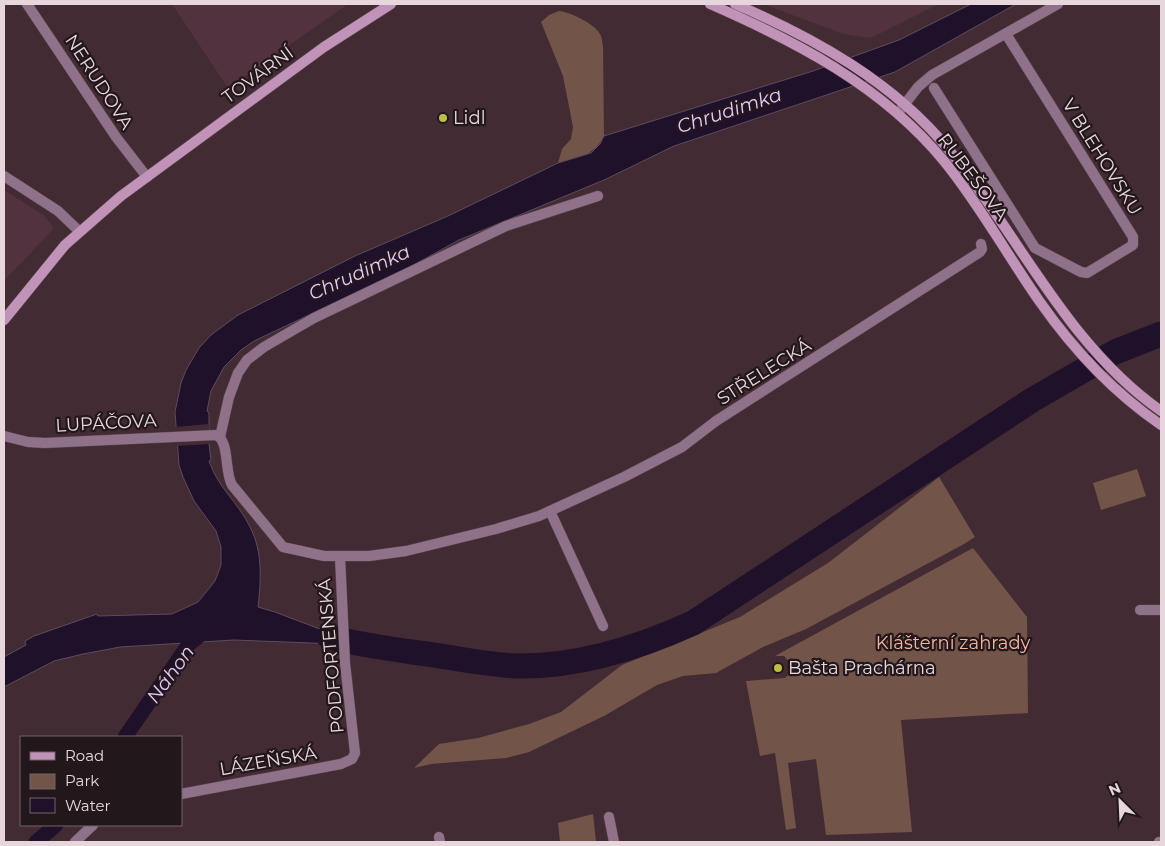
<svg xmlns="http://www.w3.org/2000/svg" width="1165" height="846" font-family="Montserrat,sans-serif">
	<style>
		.built { fill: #52323e }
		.green { fill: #725449 }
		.water { fill: #20112a; stroke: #5c4c5f }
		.pier { fill: #432b34 }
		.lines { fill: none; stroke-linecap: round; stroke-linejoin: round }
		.canal { stroke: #20112a; stroke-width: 15 }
		.river { stroke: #20112a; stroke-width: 25 }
		.street-casing { stroke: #5d474f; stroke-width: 11 }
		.secondary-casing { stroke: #5d474f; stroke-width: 11 }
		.street { stroke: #8f7189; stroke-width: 10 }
		.secondary { stroke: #c293b9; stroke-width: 10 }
		.poi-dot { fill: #bebf42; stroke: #22171b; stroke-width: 2 }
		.labels { text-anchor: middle; stroke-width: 4.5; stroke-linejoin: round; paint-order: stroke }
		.street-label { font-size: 18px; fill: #e7d7dc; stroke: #22171b }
		.poi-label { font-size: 18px; fill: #e7d7dc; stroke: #22171b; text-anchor: start }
		.park-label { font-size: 18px; fill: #f5b69e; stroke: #22171b }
		.water-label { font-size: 19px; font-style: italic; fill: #e6c7fe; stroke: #22171b }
	</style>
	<rect width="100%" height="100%" fill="#432b34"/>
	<g class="built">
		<path d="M 172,4 L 348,4 L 228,88 Z"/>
		<path d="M 763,4 L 939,4 L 871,38 L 843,34 Z"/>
		<path d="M 4,190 L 43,215 L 54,228 L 4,281 Z"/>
	</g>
	<g class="green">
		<path d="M 559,11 C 570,12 595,24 600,34 C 602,37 602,42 603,46 L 604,136 C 594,156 577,158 558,163 L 562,149 L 571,139 L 573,127 L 563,76 L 541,22 L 549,15 Z"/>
		<path d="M 1137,469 L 1146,496 L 1101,510 L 1093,483 Z"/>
		<path d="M 939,477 L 975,537 L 964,544 L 806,629 L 763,647 L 716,673 L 683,676 L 657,685 L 604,716 L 529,752 L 506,758 L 431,764 L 414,768 L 439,744 L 478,738 L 529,724 L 561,712 L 622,665 L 740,617 L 828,563 Z"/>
		<path d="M 973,548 L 1027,617 L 1028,713 L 901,720 L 912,832 L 826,835 L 816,759 L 788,763 L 796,828 L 786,830 L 775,753 L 760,756 L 746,681 L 785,678 L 790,673 L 790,663 L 784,656 L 775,656 Z"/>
		<path d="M 593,814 L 596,842 L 560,842 L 558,823 Z"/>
	</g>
	<path class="water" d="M 971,4 L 1016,4 L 895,72 L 674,146 L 604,180 L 459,240 L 408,268 L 254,341 L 241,350 L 224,367 L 211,391 L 207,411 L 209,413 L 209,444 L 211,460 L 209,461 C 218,488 238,502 250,527 C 263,552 261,580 258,607 L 275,612 L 362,645 L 234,640 L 120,647 L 83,654 L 54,661 L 4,687 L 4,657 L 26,645 L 25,641 L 34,636 L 97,614 L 98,616 L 172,614 L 198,602 L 215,581 L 221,565 L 221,547 L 216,531 L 194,501 L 183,477 L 179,465 L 175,412 L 181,383 L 186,370 L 199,348 L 211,335 L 238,315 L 355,256 L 448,216 L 558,163 L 591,153 L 600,144 L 604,136 L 813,71 L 899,40 Z"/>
	<path class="pier" d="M 209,424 L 210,444 L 176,446 L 175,427 Z"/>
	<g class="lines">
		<g class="canal">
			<path d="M 125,737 L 189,644 L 205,631"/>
			<path d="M 36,842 L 56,825"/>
		</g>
		<path class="river" d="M 329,637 C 364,646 398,650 434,655 C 461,659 489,665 517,666 C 577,667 638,648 693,623 L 1032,400 L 1115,352 L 1161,334"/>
		<defs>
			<g id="street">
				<path d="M 27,4 L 116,137 L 147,177"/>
				<path d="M 934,88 L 1035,248 L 1081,272 L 1087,273 L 1133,245 L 1133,237 L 1006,34"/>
				<path d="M 898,113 L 918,87 L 932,75 L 1058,4"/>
				<path d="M 4,176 L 58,211 L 79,231"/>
				<path d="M 4,436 L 28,442 L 45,443 L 216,435 C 230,441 224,471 232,485 L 283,547 L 324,556 L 369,556 L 406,551 L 496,529 L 539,516 L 624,477 L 682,447 L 716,421 L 980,252 L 982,249 L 981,244"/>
				<path d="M 220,437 L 229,397 L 238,373 L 247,360 L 264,347 L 314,318 L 506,226 L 598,196"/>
				<path d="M 550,511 L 603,626"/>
				<path d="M 1140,610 L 1161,610"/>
				<path d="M 181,794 L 341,764 L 352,759 L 355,753 L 345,663 L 340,557"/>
				<path d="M 609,817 L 614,842"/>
				<path d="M 439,837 L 440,842"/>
				<path d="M 75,842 L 93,825"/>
				<path d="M 1159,842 L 1161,842"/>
			</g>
			<g id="secondary">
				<path d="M 710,4 C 797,42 882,86 944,161 C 980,205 1007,255 1040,302 C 1073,349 1113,392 1161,425"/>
				<path d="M 735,4 C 814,38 894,82 949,150 C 1020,237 1067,345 1161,411"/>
				<path d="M 4,320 L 65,245 L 121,196 L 324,47 L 391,4"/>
			</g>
		</defs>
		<use href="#street" class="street-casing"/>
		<use href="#secondary" class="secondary-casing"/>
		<use href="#street" class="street"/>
		<use href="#secondary" class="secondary"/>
	</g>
	<g class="poi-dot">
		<circle cx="443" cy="118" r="5"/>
		<circle cx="778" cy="668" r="5"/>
	</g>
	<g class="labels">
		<g class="street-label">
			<text transform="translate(258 75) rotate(-36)" y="6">TOVÁRNÍ</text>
			<text transform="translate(99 82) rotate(57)" y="6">NERUDOVA</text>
			<text transform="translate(1102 157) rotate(58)" y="6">V BLEHOVSKU</text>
			<text transform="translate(973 177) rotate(53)" y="6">RUBEŠOVA</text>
			<text transform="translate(764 372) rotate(-32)" y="6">STŘELECKÁ</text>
			<text transform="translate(106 423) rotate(-3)" y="6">LUPÁČOVA</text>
			<text transform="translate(331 656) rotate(-95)" y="6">PODFORTENSKÁ</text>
			<text transform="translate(268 761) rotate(-10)" y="6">LÁZEŇSKÁ</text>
		</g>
		<g class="poi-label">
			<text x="453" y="124">Lidl</text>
			<text x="788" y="674">Bašta Prachárna</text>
		</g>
		<g class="park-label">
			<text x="953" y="649">Klášterní zahrady</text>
		</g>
		<g class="water-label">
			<text transform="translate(729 110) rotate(-18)" y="7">Chrudimka</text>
			<text transform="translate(359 272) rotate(-24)" y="7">Chrudimka</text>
			<text transform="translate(170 674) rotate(-54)" y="7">Náhon</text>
		</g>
	</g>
	<rect width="1165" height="846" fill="none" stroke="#e7d7dc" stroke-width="10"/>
	<rect x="20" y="736" width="162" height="90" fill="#22171b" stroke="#716468"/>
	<rect x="30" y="752" width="25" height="8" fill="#c293b9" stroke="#716468"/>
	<text x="65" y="761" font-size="15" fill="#e7d7dc">Road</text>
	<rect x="30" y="774" width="25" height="15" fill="#725449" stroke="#716468"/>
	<text x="65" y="786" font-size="15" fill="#e7d7dc">Park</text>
	<rect x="30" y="798" width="25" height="15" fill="#20112a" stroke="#716468"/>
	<text x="65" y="811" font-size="15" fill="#e7d7dc">Water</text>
	<g transform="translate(1120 801) rotate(336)" stroke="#22171b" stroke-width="4" paint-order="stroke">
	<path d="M0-4L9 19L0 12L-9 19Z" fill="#e7d7dc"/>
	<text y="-8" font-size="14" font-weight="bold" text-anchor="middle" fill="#e7d7dc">N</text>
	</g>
</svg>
